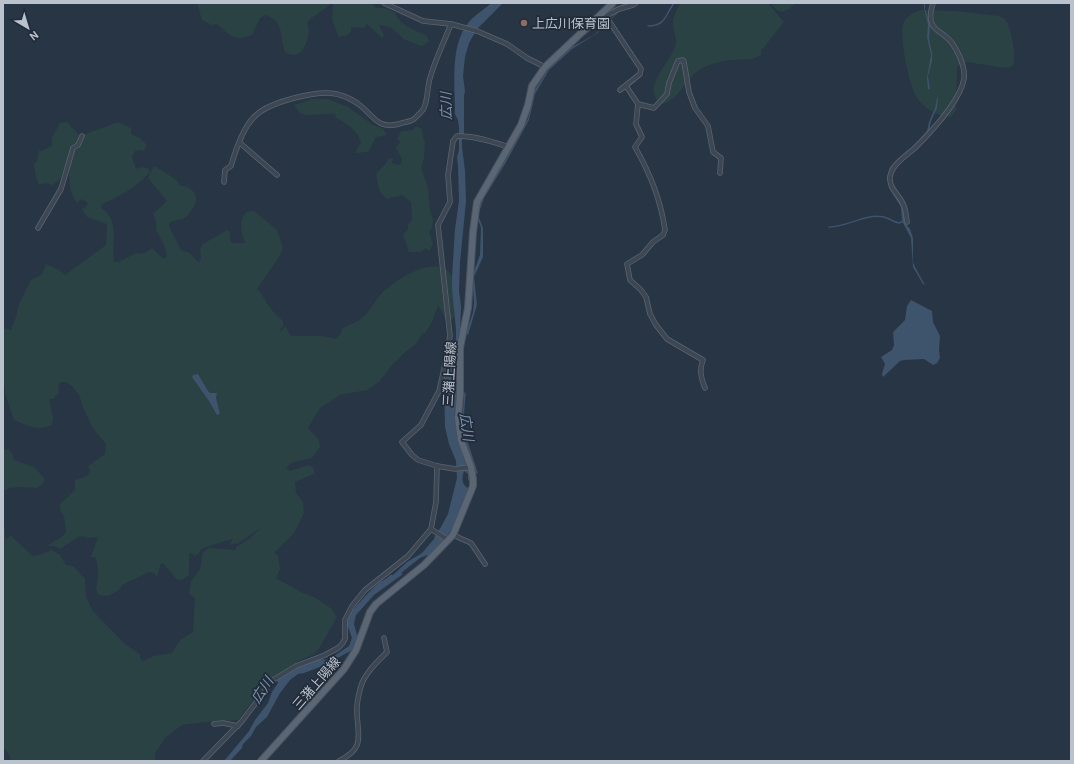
<svg xmlns="http://www.w3.org/2000/svg" width="1074" height="764" font-family="Overpass,'Noto Sans JP',sans-serif">
	<style>
		.green { fill: #2a4244 }
		.water { fill: #3e536c }
		.lines { fill: none; stroke-linecap: round; stroke-linejoin: round }
		.stream { stroke: #3e536c; stroke-width: 1.5 }
		.minor-casing { stroke: #5b6471; stroke-width: 5.5 }
		.primary-casing { stroke: #495260; stroke-width: 8 }
		.minor { stroke: #3c4753; stroke-width: 4 }
		.primary { stroke: #5a6673; stroke-width: 6 }
		.education-dot { fill: #8d6e63; stroke: #212b39; stroke-width: 1.5 }
		.labels { text-anchor: middle; stroke-width: 3.5; stroke-linejoin: round; paint-order: stroke }
		.poi-label { font-size: 13px; fill: #bac2cd; stroke: #212b39; text-anchor: start }
		.street-label { font-size: 13px; fill: #bac2cd; stroke: #212b39 }
		.water-label { font-size: 14px; font-style: italic; fill: #7b93af; stroke: #212b39 }
	</style>
	<rect width="100%" height="100%" fill="#283544"/>
	<g class="green">
		<path d="M 197,3 L 330,3 L 331,4 L 309,20 L 307,23 C 312,32 305,55 294,55 C 291,55 287,53 285,52 C 279,36 285,21 265,15 L 260,18 L 252,35 C 234,42 231,36 217,24 L 212,25 L 202,20 Z"/>
		<path d="M 333,3 L 371,3 L 376,8 C 384,7 389,9 395,13 C 400,26 416,30 427,36 L 429,41 L 424,45 L 421,46 L 403,39 L 399,34 L 390,27 L 379,25 L 384,36 L 382,38 L 367,24 L 364,28 L 351,27 L 351,32 L 347,35 L 339,37 L 332,20 Z"/>
		<path d="M 680,3 L 768,3 L 784,22 L 761,51 L 761,55 L 753,59 C 729,60 704,60 688,81 C 680,91 676,99 663,104 C 636,89 675,60 676,42 C 676,35 672,27 673,20 C 674,15 678,8 680,3 Z"/>
		<path d="M 771,3 L 796,3 C 785,12 780,17 771,3 Z"/>
		<path d="M 922,10 L 955,11 L 999,16 C 1003,17 1006,20 1008,24 C 1011,31 1017,58 1013,65 C 1012,67 1008,67 1005,68 L 967,62 C 961,62 960,64 957,68 L 956,110 L 951,117 C 938,117 922,107 916,96 C 909,85 899,35 903,24 C 906,16 914,12 922,10 Z"/>
		<path d="M 313,99 L 328,99 L 348,107 L 373,125 L 383,129 L 387,135 L 376,137 L 368,152 L 355,153 L 361,142 C 357,130 347,123 336,118 L 335,114 C 327,113 306,117 300,113 C 298,112 296,107 294,105 Z"/>
		<path d="M 67,122 L 80,136 L 118,122 L 131,128 L 131,134 L 140,138 L 147,145 L 144,151 L 139,150 L 135,151 L 132,157 L 136,169 L 142,167 L 148,168 L 150,172 C 138,186 119,197 102,204 L 101,208 C 121,219 111,246 114,262 L 119,262 L 136,253 C 142,255 147,252 152,248 L 163,259 L 167,257 L 164,245 L 156,230 L 156,222 L 153,214 L 167,201 L 148,178 L 153,167 L 156,167 L 174,178 L 181,186 C 188,185 197,192 196,199 C 196,204 191,212 187,216 C 184,220 175,220 170,222 L 169,226 L 181,250 L 190,253 L 196,260 L 199,262 L 201,258 L 200,248 L 203,244 L 227,230 L 230,232 L 230,240 L 232,243 L 245,243 C 241,230 238,224 246,212 L 254,211 L 258,214 L 277,230 L 283,248 L 279,257 L 257,289 C 264,296 263,297 268,305 C 272,311 278,316 283,321 L 283,326 L 280,330 L 280,332 L 285,326 L 288,331 L 289,334 L 292,336 L 322,336 L 336,339 L 341,333 L 342,328 C 348,325 355,323 361,319 C 371,311 374,301 382,293 C 395,280 434,254 450,273 C 457,283 455,306 454,318 L 448,323 L 438,305 L 433,320 L 426,332 L 421,335 L 416,344 L 404,353 L 391,366 L 379,382 L 367,390 L 340,395 L 320,408 L 308,428 L 319,440 L 320,447 L 312,458 L 291,463 L 286,468 L 290,471 L 308,465 L 314,468 L 314,474 L 295,482 L 296,493 L 303,502 L 304,513 L 294,533 L 274,553 L 278,556 L 280,569 L 276,578 L 301,592 L 316,598 L 332,609 L 337,617 L 320,647 L 314,654 L 297,662 L 276,675 L 260,691 L 238,720 L 203,722 L 182,725 L 165,738 L 155,753 L 155,761 L 10,761 L 11,758 L 5,749 L 3,750 L 3,527 L 5,530 L 5,539 L 11,536 L 33,556 L 39,555 L 52,550 L 60,555 L 66,565 L 73,566 L 85,579 L 86,597 L 93,611 L 125,644 L 140,654 L 140,658 L 143,661 L 154,656 L 172,653 L 180,640 L 193,632 L 195,598 L 189,594 L 191,581 L 200,569 L 203,552 L 209,548 L 236,550 L 236,547 L 249,539 L 262,527 L 237,544 L 236,543 L 232,545 L 230,544 L 233,539 L 221,542 L 201,549 L 198,554 L 195,556 L 192,553 L 189,554 L 189,575 L 181,580 L 176,579 L 164,564 L 161,563 L 157,577 L 154,573 L 149,572 L 122,585 L 119,590 L 110,595 L 107,596 L 99,595 L 96,590 C 98,579 100,568 95,557 L 91,557 L 98,537 L 88,538 L 82,536 L 78,537 L 60,549 L 54,546 L 48,546 C 53,540 61,540 66,532 L 64,516 L 60,510 L 60,504 L 75,490 L 75,480 L 87,476 L 90,471 L 88,466 L 105,454 L 106,444 L 92,427 L 82,405 L 80,397 L 73,387 L 66,382 L 61,382 L 58,386 L 59,393 L 53,399 L 49,399 L 53,417 L 52,425 C 36,431 29,426 14,420 L 5,393 L 5,387 L 3,384 L 3,328 L 11,330 L 15,320 L 19,304 L 31,280 L 42,274 L 46,264 L 59,270 L 65,275 L 106,245 L 107,224 L 87,217 L 82,209 L 85,208 L 88,203 L 82,199 L 77,203 C 68,192 70,180 68,168 L 64,168 L 61,178 L 53,185 L 45,183 L 39,185 L 36,178 L 34,164 L 37,161 L 39,150 L 41,151 L 52,146 L 52,137 L 60,123 Z"/>
		<path d="M 416,126 L 422,129 L 423,138 L 425,141 L 424,158 L 421,168 L 428,188 L 430,211 L 433,219 L 432,228 L 429,232 L 433,244 L 429,251 L 426,248 L 421,252 L 409,252 L 403,234 L 408,230 L 408,225 L 412,219 L 411,202 L 402,195 L 387,199 C 378,193 378,184 376,174 L 386,163 L 388,159 L 391,158 L 393,159 L 392,163 L 397,165 L 401,164 L 402,159 L 396,148 L 400,142 L 397,139 L 401,131 L 413,130 Z"/>
		<path d="M 8,449 L 12,453 L 14,460 L 34,467 L 45,479 L 43,484 L 37,488 L 21,487 L 10,488 L 3,491 L 3,450 Z"/>
	</g>
	<g class="water">
		<path d="M 491,3 L 503,3 L 477,29 L 469,43 L 465,57 L 463,76 L 465,91 L 464,96 L 464,135 L 462,137 L 462,146 L 465,171 L 466,201 L 460,263 L 459,291 L 461,306 L 460,332 L 457,356 L 458,392 L 454,416 L 457,432 L 467,463 L 467,466 L 471,480 L 468,480 L 468,474 L 464,471 C 462,478 461,484 468,488 L 471,486 L 456,523 L 450,532 L 429,557 L 427,555 L 420,558 L 401,573 L 403,574 L 374,595 L 356,615 L 354,624 L 358,639 L 354,649 L 325,665 L 304,673 L 298,674 L 290,680 L 280,693 L 267,717 L 256,727 L 251,736 L 243,744 L 242,748 L 230,761 L 224,761 L 249,731 L 255,720 L 268,703 L 272,692 L 278,683 L 277,680 L 300,666 L 321,659 L 327,660 L 331,658 L 349,646 L 352,638 L 348,627 L 346,626 C 347,623 347,620 348,617 C 351,611 373,587 380,582 C 383,580 387,579 390,575 L 393,575 L 407,562 L 422,553 L 434,539 L 435,536 L 441,527 L 448,514 L 457,478 L 456,461 L 449,444 L 445,427 L 444,384 L 448,350 L 453,351 L 456,338 L 456,330 L 452,289 L 452,277 L 455,229 L 459,201 L 458,166 L 457,157 L 459,150 L 459,127 L 458,120 L 455,114 C 455,87 450,49 466,26 C 472,16 483,11 491,3 Z"/>
		<path d="M 626,3 L 631,3 L 626,5 L 596,34 L 572,49 L 549,70 L 535,94 L 529,120 L 505,164 L 484,198 L 478,215 L 483,228 L 483,257 L 474,277 L 477,305 L 468,335 L 466,334 L 473,312 L 474,302 L 472,277 L 480,255 L 481,228 L 477,216 L 479,205 L 484,194 L 502,165 L 528,119 L 534,91 L 549,68 L 572,47 L 594,35 L 624,6 C 608,8 596,25 585,35 L 584,34 L 609,10 Z"/>
		<path d="M 924,3 L 925,3 L 925,9 L 930,25 L 929,39 L 932,53 L 932,61 L 928,76 L 930,89 L 928,89 L 927,78 L 931,55 L 927,37 L 928,25 L 924,8 Z"/>
		<path d="M 937,98 L 938,98 L 937,108 L 931,121 L 929,131 L 896,162 L 889,180 L 902,204 L 905,223 L 910,229 L 913,238 L 913,262 L 915,267 L 925,285 L 923,284 L 913,267 L 911,238 L 902,221 L 901,207 L 889,188 L 887,177 L 890,167 L 895,162 L 918,141 L 927,131 L 929,122 L 935,108 Z"/>
		<path d="M 911,300 L 932,311 L 933,322 L 940,336 L 939,350 L 940,358 L 937,363 L 933,365 L 924,359 L 904,360 L 900,361 L 883,377 L 882,374 L 885,364 L 881,357 L 892,350 L 894,345 L 893,332 L 905,320 L 907,306 Z"/>
		<path d="M 198,374 L 208,391 L 210,393 L 217,393 L 216,398 L 220,414 L 217,415 L 209,401 L 192,377 L 193,375 Z"/>
	</g>
	<g class="lines">
		<g class="stream">
			<path d="M 648,26 C 666,26 665,15 674,3"/>
			<path d="M 629,86 L 635,81"/>
			<path d="M 829,227 C 848,227 865,213 884,217 C 889,218 893,222 899,223 L 904,221"/>
			<path d="M 465,393 L 463,418 L 463,430 L 477,473"/>
		</g>
		<defs>
			<g id="minor">
				<path d="M 384,3 L 423,21 L 451,24 L 477,31 L 507,44 L 527,58 L 545,67"/>
				<path d="M 603,12 L 641,69 L 640,74 L 620,90"/>
				<path d="M 606,16 L 619,9 L 633,5 L 636,3"/>
				<path d="M 626,86 L 638,104 L 636,124 L 642,137 L 635,147 C 650,173 661,201 665,230 L 663,235 L 653,242 L 642,255 L 627,264 L 630,280 L 641,290 L 646,297 L 650,314 L 656,325 L 667,339 L 703,360 C 699,370 701,378 705,388"/>
				<path d="M 638,104 L 654,108 L 667,94 L 669,83 L 677,63 L 678,61 L 683,60 L 684,62 L 689,92 L 695,108 L 708,126 L 713,152 L 721,158 L 720,173"/>
				<path d="M 240,143 L 277,175"/>
				<path d="M 224,182 L 225,170 L 231,166 C 235,152 243,128 254,117 C 268,102 321,88 340,95 C 347,97 355,101 361,106 C 375,118 378,129 399,124 C 404,122 410,122 414,119 C 417,116 422,112 424,108 C 428,99 427,88 430,78 C 435,60 444,42 451,24"/>
				<path d="M 907,222 C 906,216 906,209 903,204 C 899,194 889,189 890,177 C 892,164 906,156 915,148 C 931,132 960,101 964,79 C 966,66 955,43 945,36 C 940,32 935,30 932,24 C 929,17 931,10 933,3"/>
				<path d="M 38,228 L 61,189 L 73,148 L 78,145 L 82,136"/>
				<path d="M 471,467 L 455,469 L 437,466 L 418,460 L 412,455 L 402,442 L 421,425 L 439,391 L 444,369 L 450,336 L 438,225 L 450,202 L 448,175 L 453,141 L 457,136 C 475,136 491,141 508,147"/>
				<path d="M 431,529 L 448,540"/>
				<path d="M 453,535 L 471,543 L 485,564"/>
				<path d="M 214,724 L 223,723 L 238,726"/>
				<path d="M 203,761 L 242,721 L 273,680 L 296,666 L 325,655 L 338,648 L 342,644 L 345,639 L 345,620 L 352,606 L 365,590 L 408,556 L 431,529 L 436,502 L 437,466"/>
				<path d="M 339,761 C 368,747 356,733 357,708 C 357,701 359,693 361,686 C 365,673 377,662 387,652 L 384,638"/>
			</g>
			<path id="primary" d="M 261,761 L 344,669 L 356,650 L 370,612 L 376,604 L 424,565 L 453,535 L 473,486 L 473,479 L 471,467 L 461,440 L 458,418 L 460,395 L 460,348 L 468,308 L 473,232 L 477,202 L 521,125 L 528,105 L 532,86 L 545,67 L 613,3"/>
		</defs>
		<use href="#minor" class="minor-casing"/>
		<use href="#primary" class="primary-casing"/>
		<use href="#minor" class="minor"/>
		<use href="#primary" class="primary"/>
	</g>
	<circle class="education-dot" cx="524" cy="23" r="4"/>
	<g class="labels">
		<g class="poi-label">
			<text x="532" y="28">上広川保育園</text>
		</g>
		<g class="street-label">
			<text transform="translate(449 374) rotate(-87)" y="5">三潴上陽線</text>
			<text transform="translate(316 683) rotate(-49)" y="5">三潴上陽線</text>
		</g>
		<g class="water-label">
			<text transform="translate(446 106) rotate(-91)" y="5">広川</text>
			<text transform="translate(467 427) rotate(82)" y="5">広川</text>
			<text transform="translate(262 690) rotate(-57)" y="5">広川</text>
		</g>
	</g>
	<rect width="1074" height="764" fill="none" stroke="#bac2cd" stroke-width="8"/>
	<g transform="translate(28 28) rotate(142)" stroke="#212b39" stroke-width="3" paint-order="stroke">
	<path d="M0-3L7 15L0 10L-7 15Z" fill="#bac2cd"/>
	<text y="-6" font-size="11" font-weight="bold" text-anchor="middle" fill="#bac2cd">N</text>
	</g>
</svg>
